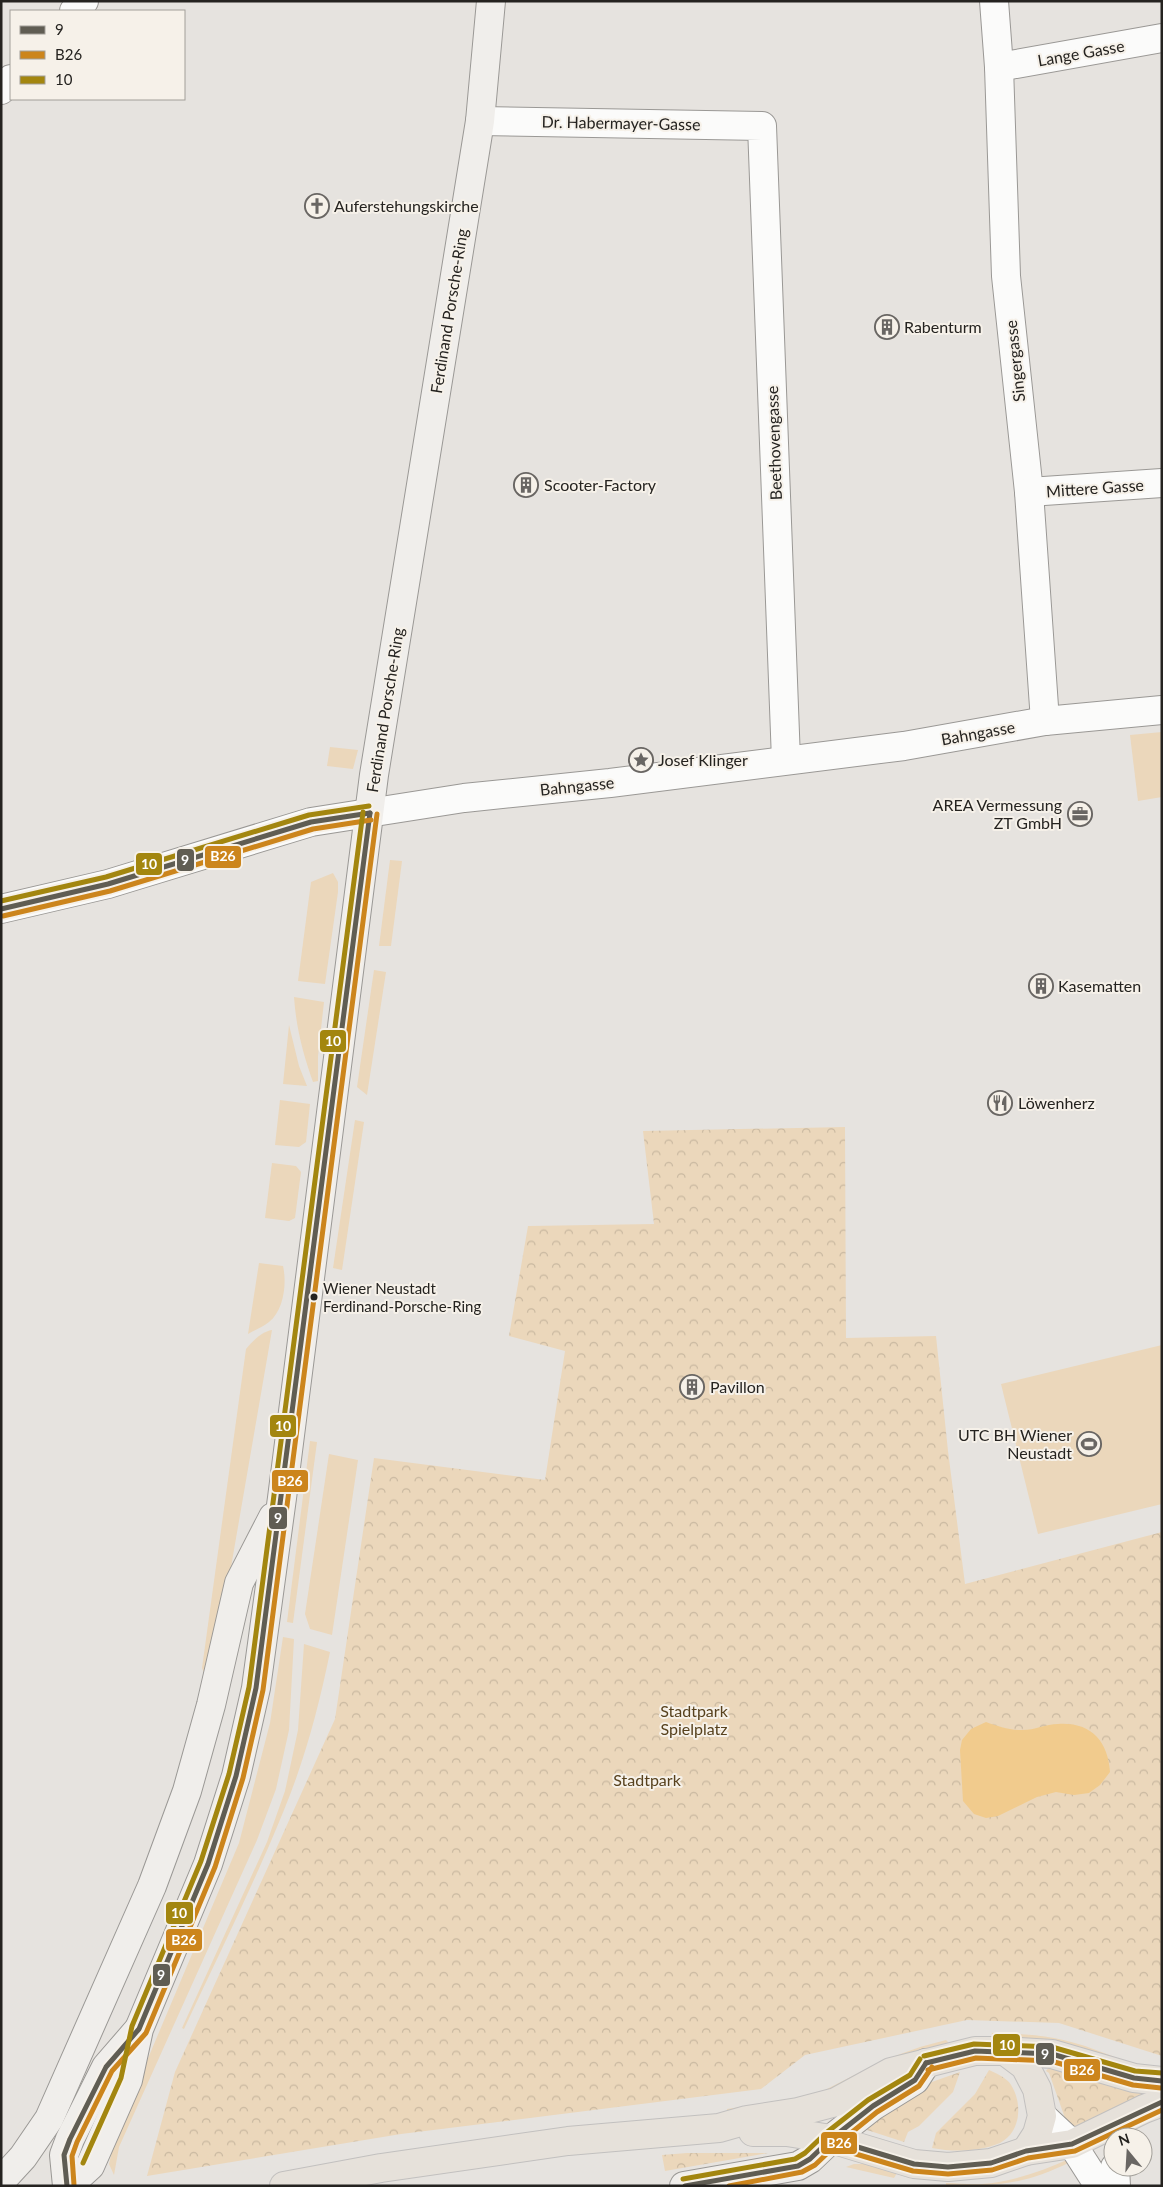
<svg xmlns="http://www.w3.org/2000/svg" width="1163" height="2187" font-family="Lato,sans-serif">
	<style>
		.green { fill: #ebd7bb }
		.forest { fill: url(#forest-crowns) }
		.water { fill: #f1cb8d }
		.lines { fill: none; stroke-linecap: round; stroke-linejoin: round }
		.street-casing { stroke: #9a9895; stroke-width: 30 }
		.secondary-casing { stroke: #9a9895; stroke-width: 30 }
		.primary-casing { stroke: #c2c0bf; stroke-width: 30 }
		.street { stroke: #fbfbfa; stroke-width: 28 }
		.secondary { stroke: #f0eeeb; stroke-width: 28 }
		.primary { stroke: #e6e1da; stroke-width: 28 }
		.bus-1-casing { stroke: #f6f1e9; stroke-width: 9 }
		.bus-2-casing { stroke: #f6f1e9; stroke-width: 9 }
		.bus-3-casing { stroke: #f6f1e9; stroke-width: 9 }
		.bus-1 { stroke: #605d53; stroke-width: 5 }
		.bus-2 { stroke: #cc851c; stroke-width: 5 }
		.bus-3 { stroke: #a3860f; stroke-width: 5 }
		.bus-dot { fill: #252320; stroke: #f6f1e9; stroke-width: 2 }
		.labels { text-anchor: middle; stroke-width: 4; stroke-linejoin: round; paint-order: stroke }
		.bus-label { font-size: 15px; fill: #252320; stroke: #f6f1e9; text-anchor: start }
		.street-label { font-size: 16px; fill: #252320; stroke: #f6f1e9 }
		.poi-label { font-size: 16px; fill: #252320; stroke: #f6f1e9; text-anchor: start }
		.park-label { font-size: 16px; fill: #57411d; stroke: #f6f1e9 }
		.line-badge { stroke: #f6f1e9; stroke-width: 2 }
		.badge-label { font-size: 14px; text-anchor: middle; font-weight: bold; fill: #fff }
	</style>
	<defs>
		<pattern id="forest-crowns" width="20" height="18" patternUnits="userSpaceOnUse" patternTransform="scale(1.25)"><rect width="20" height="18" fill="#ebd7bb"/><path d="M2 6a3 3 0 1 1 6 0M12 15a3 3 0 1 1 6 0" fill="none" stroke="#c9b8a0"/></pattern>
	</defs>
	<rect width="100%" height="100%" fill="#e6e3df"/>
	<g class="green">
		<path d="M 1162,732 L 1162,797 L 1138,801 L 1130,735 Z"/>
		<path d="M 330,747 L 358,750 L 353,769 L 327,766 Z"/>
		<path d="M 390,860 L 402,861 L 391,946 L 379,946 Z"/>
		<path d="M 333,873 L 338,882 L 338,892 L 325,984 L 298,981 L 311,882 Z"/>
		<path d="M 374,970 L 386,972 L 367,1095 L 357,1087 Z"/>
		<path d="M 294,997 L 324,1002 L 318,1056 L 318,1081 L 313,1082 C 303,1054 296,1027 294,997 Z"/>
		<path d="M 289,1025 L 299,1066 L 307,1086 L 283,1084 Z"/>
		<path d="M 280,1100 L 310,1104 L 306,1142 L 299,1147 L 275,1145 Z"/>
		<path d="M 355,1120 L 364,1122 L 342,1270 L 333,1268 Z"/>
		<path d="M 272,1163 L 296,1166 L 301,1172 L 295,1218 L 289,1221 L 265,1218 Z"/>
		<path d="M 259,1263 L 283,1266 C 287,1283 284,1310 269,1322 C 263,1327 255,1330 248,1334 Z"/>
		<path d="M 272,1330 L 221,1625 L 207,1680 L 202,1668 L 246,1349 C 253,1341 261,1332 272,1330 Z"/>
		<path d="M 1162,1345 L 1162,1504 L 1038,1534 L 1001,1384 Z"/>
		<path d="M 310,1441 L 317,1442 L 293,1623 L 287,1622 Z"/>
		<path d="M 329,1454 L 358,1460 L 332,1635 L 310,1629 L 305,1614 Z"/>
		<path d="M 283,1637 L 294,1639 L 289,1730 L 276,1789 L 257,1840 L 119,2147 L 114,2175 L 109,2164 L 116,2134 L 239,1843 L 270,1723 Z"/>
		<path d="M 304,1644 L 330,1652 C 319,1706 305,1759 284,1810 C 254,1884 218,1956 184,2029 L 182,2028 L 267,1842 L 285,1791 L 298,1730 Z"/>
		<path d="M 992,2033 C 1013,2034 1034,2034 1054,2038 C 1082,2043 1109,2055 1135,2065 L 1054,2043 L 992,2037 Z"/>
		<path d="M 946,2040 L 949,2043 L 920,2051 L 823,2096 L 727,2112 L 727,2109 L 799,2098 L 823,2091 L 884,2060 L 920,2047 Z"/>
		<path d="M 1069,2159 L 1070,2162 C 1025,2185 995,2186 946,2186 L 946,2183 C 958,2183 970,2185 982,2184 C 1012,2182 1042,2171 1069,2159 Z"/>
		<path d="M 854,2164 L 870,2164 L 897,2173 L 894,2178 L 846,2167 Z"/>
	</g>
	<g class="forest">
		<path d="M 845,1127 L 846,1338 L 936,1336 L 948,1451 L 965,1584 L 1162,1532 L 1162,2056 L 1059,2023 L 967,2020 L 805,2055 L 761,2089 L 401,2134 L 147,2176 L 175,2072 L 335,1719 L 374,1458 L 545,1480 L 565,1351 L 509,1336 L 528,1226 L 654,1224 L 643,1131 Z"/>
		<path d="M 1049,2067 L 1150,2090 L 1150,2095 L 1078,2130 L 1071,2129 L 1065,2118 L 1049,2073 L 1046,2071 Z"/>
		<path d="M 989,2070 C 996,2073 1004,2077 1009,2082 C 1023,2100 1022,2132 1000,2143 C 979,2152 953,2152 932,2148 L 936,2133 L 975,2094 Z"/>
		<path d="M 960,2072 L 953,2092 L 919,2126 L 908,2132 L 904,2142 L 861,2128 L 929,2083 Z"/>
		<path d="M 687,2153 L 768,2153 L 665,2171 L 662,2155 Z"/>
	</g>
	<path class="water" d="M 986,1722 C 997,1726 1009,1730 1020,1730 C 1033,1731 1045,1724 1058,1724 C 1091,1722 1108,1741 1110,1772 L 1100,1785 L 1089,1793 L 1074,1795 L 1056,1792 L 1037,1797 L 998,1816 L 986,1818 L 974,1814 L 963,1801 L 960,1750 L 962,1740 L 971,1729 Z"/>
	<g class="lines">
		<defs>
			<g id="street">
				<path d="M 994,1 L 999,67 L 1006,276 L 1029,492 L 1045,721"/>
				<path d="M 74,11 L 84,1"/>
				<path d="M 999,67 L 1162,38"/>
				<path d="M 1,90 L 11,79"/>
				<path d="M 480,121 L 762,126 L 786,760"/>
				<path d="M 1029,492 L 1162,483"/>
				<path d="M 1,909 L 108,884 L 311,822 L 464,798 L 610,783 L 904,746 L 1045,721 L 1162,710"/>
				<path d="M 1042,2116 L 1072,2144 L 1099,2186"/>
				<path d="M 1115,2167 L 1116,2186"/>
			</g>
			<g id="secondary">
				<path d="M 1,2181 L 23,2157 L 49,2119 L 152,1886 L 187,1791 L 211,1705 L 239,1583 L 273,1517"/>
				<path d="M 67,2186 L 64,2155 L 70,2139 L 106,2067 L 138,2030"/>
				<path d="M 68,2186 L 90,2166 L 128,2080 L 139,2029 L 208,1864 L 236,1776 L 256,1688 L 282,1498 L 374,775 L 480,121 L 491,1"/>
				<path d="M 684,2186 L 798,2166 L 810,2159 L 831,2139 L 873,2106 L 915,2080 L 926,2063"/>
			</g>
			<g id="primary">
				<path d="M 1005,2051 L 1025,2066 L 1037,2089 L 1042,2116 L 1037,2134 L 1026,2151"/>
				<path d="M 753,2132 L 787,2132 L 831,2139 L 914,2164 L 948,2167 L 991,2163 L 1026,2151 L 1072,2144 L 1144,2109 L 1162,2102"/>
				<path d="M 284,2186 L 381,2168 L 568,2141 L 719,2128 L 747,2120 L 798,2112 L 836,2102 L 891,2072 L 975,2051 L 1005,2051 L 1052,2054 L 1134,2078 L 1162,2081"/>
			</g>
		</defs>
		<use href="#street" class="street-casing"/>
		<use href="#secondary" class="secondary-casing"/>
		<use href="#primary" class="primary-casing"/>
		<use href="#street" class="street"/>
		<use href="#secondary" class="secondary"/>
		<use href="#primary" class="primary"/>
		<defs>
			<g id="bus-1">
				<path d="M 1,909 L 108,884 L 311,822 L 370,813"/>
				<path d="M 926,2063 L 975,2051 L 1052,2054 L 1134,2078 L 1162,2081"/>
				<path d="M 831,2139 L 914,2164 L 948,2167 L 991,2163 L 1026,2151 L 1072,2144 L 1162,2102"/>
				<path d="M 67,2186 L 64,2155 L 70,2139 L 106,2067 L 139,2029 L 208,1864 L 236,1776 L 256,1688 L 370,813"/>
				<path d="M 685,2186 L 798,2166 L 810,2159 L 831,2139 L 873,2106 L 915,2080 L 926,2063"/>
			</g>
			<g id="bus-2">
				<path d="M 3,916 L 110,891 L 313,829 L 371,820"/>
				<path d="M 928,2070 L 976,2058 L 1051,2061 L 1133,2085 L 1161,2088"/>
				<path d="M 829,2146 L 913,2171 L 948,2174 L 992,2170 L 1028,2158 L 1075,2151 L 1162,2110"/>
				<path d="M 74,2185 L 72,2156 L 77,2142 L 112,2071 L 146,2033 L 215,1867 L 243,1778 L 263,1690 L 377,814"/>
				<path d="M 729,2186 L 802,2172 L 815,2165 L 836,2145 L 877,2112 L 919,2086 L 932,2067"/>
			</g>
			<g id="bus-3">
				<path d="M 1,901 L 106,877 L 309,815 L 369,806"/>
				<path d="M 924,2056 L 974,2044 L 1052,2047 L 1135,2071 L 1162,2073"/>
				<path d="M 83,2163 L 121,2078 L 132,2026 L 201,1861 L 229,1774 L 249,1687 L 363,812"/>
				<path d="M 683,2179 L 795,2159 L 805,2153 L 826,2133 L 868,2100 L 910,2075 L 920,2059"/>
			</g>
		</defs>
		<use href="#bus-1" class="bus-1-casing"/>
		<use href="#bus-2" class="bus-2-casing"/>
		<use href="#bus-3" class="bus-3-casing"/>
		<use href="#bus-1" class="bus-1"/>
		<use href="#bus-2" class="bus-2"/>
		<use href="#bus-3" class="bus-3"/>
	</g>
	<defs>
		<symbol id="church-ring" viewBox="-11 -11 22 22"><circle r="9.5" fill="#f6f1e9" stroke="#696663" stroke-width="1.5"/><path d="M-1.2-6h2.4v3.5h3.3v2.4h-3.3V6h-2.4V-.1h-3.3v-2.4h3.3Z" fill="#696663"/></symbol>
		<symbol id="building-ring" viewBox="-11 -11 22 22"><circle r="9.5" fill="#f6f1e9" stroke="#696663" stroke-width="1.5"/><path d="M-4-6H4V6H1V3H-1V6H-4ZM-2.5-4.3h1.7v1.8h-1.7ZM.8-4.3h1.7v1.8H.8ZM-2.5-1h1.7V.8h-1.7ZM.8-1h1.7V.8H.8Z" fill="#696663"/></symbol>
		<symbol id="sight-ring" viewBox="-11 -11 22 22"><circle r="9.5" fill="#f6f1e9" stroke="#696663" stroke-width="1.5"/><path d="M0-6L1.8-2.2L6-1.7L2.9 1.2L3.7 5.4L0 3.3L-3.7 5.4L-2.9 1.2L-6-1.7L-1.8-2.2Z" fill="#696663"/></symbol>
		<symbol id="office-ring" viewBox="-11 -11 22 22"><circle r="9.5" fill="#f6f1e9" stroke="#696663" stroke-width="1.5"/><path d="M-6-3h4V-5.5h4V-3h4V5H-6ZM-1-4.5V-3h2v-1.5ZM-6 0V1H6V0Z" fill="#696663"/></symbol>
		<symbol id="restaurant-ring" viewBox="-11 -11 22 22"><circle r="9.5" fill="#f6f1e9" stroke="#696663" stroke-width="1.5"/><path d="M-5-6h1v4h1v-4h1v4h1v-4h1v5L-1.5 .5V6h-2V.5L-5-1ZM5-6V6H3V1.5H1.5Q1.5-4 5-6Z" fill="#696663"/></symbol>
		<symbol id="stadium-ring" viewBox="-11 -11 22 22"><circle r="9.5" fill="#f6f1e9" stroke="#696663" stroke-width="1.5"/><path d="M0-5a6.5 5 0 1 0 0 10a6.5 5 0 1 0 0-10ZM-3.5-1.8h7v3.6h-7Z" fill="#696663"/></symbol>
	</defs>
	<g fill-rule="evenodd">
		<use href="#church-ring" x="303" y="192" width="28" height="28"/>
		<use href="#building-ring" x="873" y="313" width="28" height="28"/>
		<use href="#building-ring" x="512" y="471" width="28" height="28"/>
		<use href="#sight-ring" x="627" y="746" width="28" height="28"/>
		<use href="#office-ring" x="1066" y="800" width="28" height="28"/>
		<use href="#building-ring" x="1027" y="972" width="28" height="28"/>
		<use href="#restaurant-ring" x="986" y="1089" width="28" height="28"/>
		<use href="#building-ring" x="678" y="1373" width="28" height="28"/>
		<use href="#stadium-ring" x="1075" y="1430" width="28" height="28"/>
	</g>
	<circle class="bus-dot" cx="314" cy="1297" r="4.5"/>
	<g class="labels">
		<g class="bus-label">
			<text x="323" y="1294">Wiener Neustadt<tspan x="323" dy="18">Ferdinand-Porsche-Ring</tspan></text>
		</g>
		<g class="street-label">
			<text transform="translate(1081 53) rotate(-10)" y="6">Lange Gasse</text>
			<text transform="translate(621 123) rotate(1)" y="6">Dr. Habermayer-Gasse</text>
			<text transform="translate(449 311) rotate(-81)" y="6">Ferdinand Porsche-Ring</text>
			<text transform="translate(1015 361) rotate(-96)" y="6">Singergasse</text>
			<text transform="translate(774 443) rotate(-92)" y="6">Beethovengasse</text>
			<text transform="translate(1095 488) rotate(-4)" y="6">Mittere Gasse</text>
			<text transform="translate(385 710) rotate(-81)" y="6">Ferdinand Porsche-Ring</text>
			<text transform="translate(978 733) rotate(-10)" y="6">Bahngasse</text>
			<text transform="translate(577 786) rotate(-6)" y="6">Bahngasse</text>
		</g>
		<g class="poi-label">
			<text x="334" y="212">Auferstehungskirche</text>
			<text x="904" y="333">Rabenturm</text>
			<text x="544" y="491">Scooter-Factory</text>
			<text x="658" y="766">Josef Klinger</text>
			<text x="1062" y="811" text-anchor="end">AREA Vermessung<tspan x="1062" dy="18">ZT GmbH</tspan></text>
			<text x="1058" y="992">Kasematten</text>
			<text x="1018" y="1109">Löwenherz</text>
			<text x="710" y="1393">Pavillon</text>
			<text x="1072" y="1441" text-anchor="end">UTC BH Wiener<tspan x="1072" dy="18">Neustadt</tspan></text>
		</g>
		<g class="park-label">
			<text x="694" y="1717">Stadtpark<tspan x="694" dy="18">Spielplatz</tspan></text>
			<text x="647" y="1786">Stadtpark</text>
		</g>
	</g>
	<g class="line-badge">
		<rect x="204" y="845" width="38" height="24" rx="5" fill="#cc851c"/>
		<rect x="176" y="848" width="19" height="24" rx="5" fill="#605d53"/>
		<rect x="135" y="852" width="28" height="24" rx="5" fill="#a3860f"/>
		<rect x="319" y="1029" width="28" height="24" rx="5" fill="#a3860f"/>
		<rect x="269" y="1414" width="28" height="24" rx="5" fill="#a3860f"/>
		<rect x="271" y="1469" width="38" height="24" rx="5" fill="#cc851c"/>
		<rect x="268" y="1506" width="20" height="24" rx="5" fill="#605d53"/>
		<rect x="165" y="1901" width="29" height="24" rx="5" fill="#a3860f"/>
		<rect x="165" y="1928" width="38" height="24" rx="5" fill="#cc851c"/>
		<rect x="152" y="1963" width="19" height="24" rx="5" fill="#605d53"/>
		<rect x="992" y="2033" width="29" height="24" rx="5" fill="#a3860f"/>
		<rect x="1035" y="2042" width="20" height="24" rx="5" fill="#605d53"/>
		<rect x="1063" y="2058" width="38" height="24" rx="5" fill="#cc851c"/>
		<rect x="820" y="2131" width="38" height="24" rx="5" fill="#cc851c"/>
	</g>
	<g class="badge-label">
		<text x="223" y="861">B26</text>
		<text x="185" y="865">9</text>
		<text x="149" y="869">10</text>
		<text x="333" y="1046">10</text>
		<text x="283" y="1431">10</text>
		<text x="290" y="1486">B26</text>
		<text x="278" y="1523">9</text>
		<text x="179" y="1918">10</text>
		<text x="184" y="1945">B26</text>
		<text x="161" y="1980">9</text>
		<text x="1007" y="2050">10</text>
		<text x="1045" y="2059">9</text>
		<text x="1082" y="2075">B26</text>
		<text x="839" y="2148">B26</text>
	</g>
	<rect width="1163" height="2187" fill="none" stroke="#252320" stroke-width="5"/>
	<rect x="10" y="10" width="175" height="90" fill="#f6f1e9" stroke="#a29f99"/>
	<rect x="20" y="26" width="25" height="8" fill="#605d53" stroke="#a29f99"/>
	<text x="55" y="35" font-size="15" fill="#252320">9</text>
	<rect x="20" y="51" width="25" height="8" fill="#cc851c" stroke="#a29f99"/>
	<text x="55" y="60" font-size="15" fill="#252320">B26</text>
	<rect x="20" y="76" width="25" height="8" fill="#a3860f" stroke="#a29f99"/>
	<text x="55" y="85" font-size="15" fill="#252320">10</text>
	<g transform="translate(1128 2152) rotate(342)"><circle r="24" fill="#f6f1e9" stroke="#a29f99"/>
	<path d="M0-4L9 19L0 12L-9 19Z" fill="#696663"/>
	<text y="-8" font-size="14" font-weight="bold" text-anchor="middle" fill="#252320">N</text>
	</g>
</svg>
